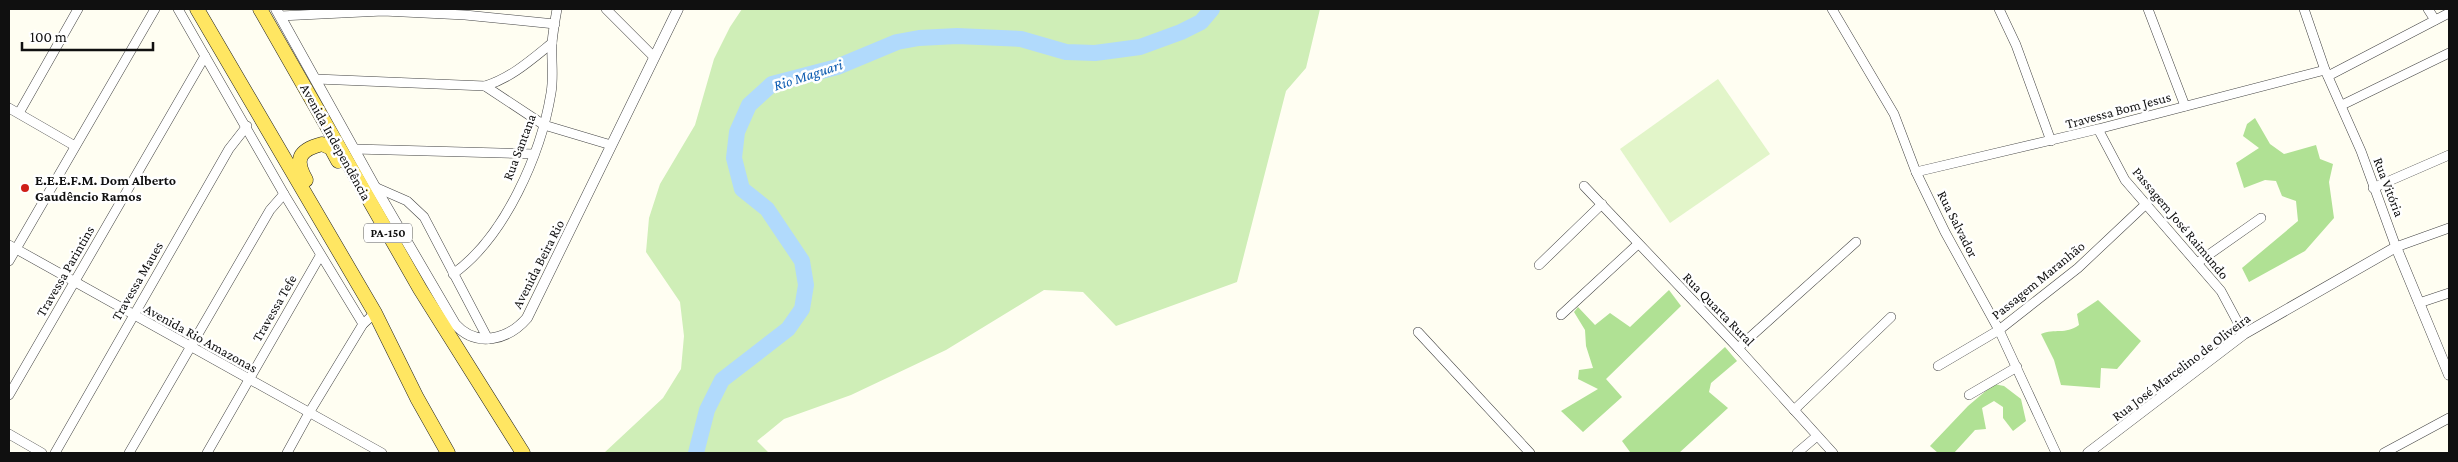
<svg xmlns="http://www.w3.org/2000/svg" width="2458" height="462" font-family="'Crimson Pro',serif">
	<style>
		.green { fill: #cfeeb7 }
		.forest { fill: #b0e194 }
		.pitch { fill: #e2f5c9 }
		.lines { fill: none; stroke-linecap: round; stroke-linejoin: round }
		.river { stroke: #b1dafc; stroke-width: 16 }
		.minor-casing { stroke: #434343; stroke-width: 10 }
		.tertiary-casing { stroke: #434343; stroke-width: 11 }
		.primary-casing { stroke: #212121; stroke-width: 15 }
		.minor { stroke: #fff; stroke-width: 9 }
		.tertiary { stroke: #fff; stroke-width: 10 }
		.primary { stroke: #ffe662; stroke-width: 14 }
		.poi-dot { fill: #cf1f18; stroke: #fff; stroke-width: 2 }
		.labels { text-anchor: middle; stroke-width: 5; stroke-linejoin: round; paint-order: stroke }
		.shield { fill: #fff; stroke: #585858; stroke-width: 1 }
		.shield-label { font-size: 12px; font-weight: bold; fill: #101010 }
		.street-label { font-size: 14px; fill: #101010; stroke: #fff }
		.poi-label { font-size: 14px; font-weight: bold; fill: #101010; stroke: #fff; text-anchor: start }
		.water-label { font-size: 15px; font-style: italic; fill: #0a5ab0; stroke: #fff }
	</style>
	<rect width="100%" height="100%" fill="#fffef2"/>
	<path class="green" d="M 742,9 L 1320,9 L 1306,68 L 1286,91 L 1237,282 L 1116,326 L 1083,292 L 1044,290 L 946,350 L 851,395 L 784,419 L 757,441 L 769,453 L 604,453 L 663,398 L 681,369 L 684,336 L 680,302 L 646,252 L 649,218 L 660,184 L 695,125 L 714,59 L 730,27 Z"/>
	<g class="forest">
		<path d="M 2255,118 L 2270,144 L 2284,154 L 2316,145 L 2320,159 L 2333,164 L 2329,182 L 2334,218 L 2305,251 L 2249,282 L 2242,268 L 2298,221 L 2296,201 L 2282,196 L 2276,181 L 2265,180 L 2244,188 L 2236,163 L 2259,148 L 2243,136 L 2247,124 Z"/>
		<path d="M 1669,290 L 1681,306 L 1606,379 L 1622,397 L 1583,432 L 1561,411 L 1598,389 L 1578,379 L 1579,370 L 1593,368 L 1586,346 L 1585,330 L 1574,312 L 1578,307 L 1595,325 L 1610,313 L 1630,327 Z"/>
		<path d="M 2098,300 L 2141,341 L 2117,369 L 2101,368 L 2100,388 L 2061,385 L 2054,360 L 2041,334 C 2055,328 2065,335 2079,325 L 2077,314 Z"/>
		<path d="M 1725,347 L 1737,361 L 1711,383 L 1709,392 L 1728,408 L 1679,453 L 1628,453 L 1630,452 L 1622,441 Z"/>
		<path d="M 1994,384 L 2004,386 L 2021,399 L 2026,421 L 2013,431 L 2003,418 L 2003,407 L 1994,401 L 1982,408 L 1986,429 L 1975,430 L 1954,453 L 1938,453 L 1930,446 L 1968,406 Z"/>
	</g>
	<path class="pitch" d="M 1718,79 L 1770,154 L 1670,223 L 1620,149 Z"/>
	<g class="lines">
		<path class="river" d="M 696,453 L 707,410 L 722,380 L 788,329 L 802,309 L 806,285 L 802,261 L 767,209 L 742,189 L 734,158 L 737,132 L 749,105 L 772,84 L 837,67 L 897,42 L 919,38 L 957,36 L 1021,39 L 1066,52 L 1095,53 L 1140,47 L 1181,32 L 1201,22 L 1212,9"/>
		<defs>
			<g id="minor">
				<path d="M 178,9 L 284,194 L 363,324"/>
				<path d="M 606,9 L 654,57"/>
				<path d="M 1832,9 L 1894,114 L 1916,172 L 1945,232 L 1999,330 L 2056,453"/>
				<path d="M 1999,9 L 2016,45 L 2051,141"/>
				<path d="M 2148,9 L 2185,106"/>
				<path d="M 2304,9 L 2325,70 L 2361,151 L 2396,247 L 2449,228"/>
				<path d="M 2428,9 L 2435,20"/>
				<path d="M 280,16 L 383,11 L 465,15 L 555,24"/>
				<path d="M 2328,76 L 2449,13"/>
				<path d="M 316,79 L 485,86 C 511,78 531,60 552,43"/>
				<path d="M 485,86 L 544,125 L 611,145"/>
				<path d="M 2342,105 L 2449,53"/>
				<path d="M 9,108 L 75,146"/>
				<path d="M 19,113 L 78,9"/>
				<path d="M 2098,129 L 2125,180 L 2221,291 L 2244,334"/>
				<path d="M 354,149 L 534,154"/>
				<path d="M 1916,172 L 2098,129 L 2325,70"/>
				<path d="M 1584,186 L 1738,348 L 1833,453"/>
				<path d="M 375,187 L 407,201 L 424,217 L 488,339"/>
				<path d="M 2373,188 L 2449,155"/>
				<path d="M 9,245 L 382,453"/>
				<path d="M 9,261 L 155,9"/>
				<path d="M 2197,263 L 2261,218"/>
				<path d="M 1539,265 L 1602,204"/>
				<path d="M 453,274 C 505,237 541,154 551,93 C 554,76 551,60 552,43 C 553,32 555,20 557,9"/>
				<path d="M 2419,303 L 2449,293"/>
				<path d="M 1561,315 L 1638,244"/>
				<path d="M 1418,332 L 1530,453"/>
				<path d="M 1738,348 L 1856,242"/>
				<path d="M 1938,366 L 1999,330 L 2078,268 L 2146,204"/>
				<path d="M 9,395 L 205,56"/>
				<path d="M 1969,395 L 2017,367"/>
				<path d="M 1794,410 L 1891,317"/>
				<path d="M 9,434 L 42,453"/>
				<path d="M 55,453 L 229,149 L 247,126"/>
				<path d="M 129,453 L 270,210 L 284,194"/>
				<path d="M 207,453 L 320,256"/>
				<path d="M 287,453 L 309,413 L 363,324 L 375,313"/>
				<path d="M 1797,453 L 1817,436"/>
				<path d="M 2384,453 L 2449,418"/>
			</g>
			<g id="tertiary">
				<path d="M 276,9 L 375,187 L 455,324 C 476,348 508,340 527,318 L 678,9"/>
				<path d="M 2088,453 L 2244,334 L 2396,247 L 2449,375"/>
			</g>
			<g id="primary">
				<path d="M 197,9 L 375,313 L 417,398 L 448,453"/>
				<path d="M 260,9 L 420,289 L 523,453"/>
				<path d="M 306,180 C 294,159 299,150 322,144 L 331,148 L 338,161"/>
			</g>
		</defs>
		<use href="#minor" class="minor-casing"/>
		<use href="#tertiary" class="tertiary-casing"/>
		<use href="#primary" class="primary-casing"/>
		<use href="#minor" class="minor"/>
		<use href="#tertiary" class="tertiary"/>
		<use href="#primary" class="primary"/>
	</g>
	<circle class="poi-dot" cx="25" cy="188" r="5"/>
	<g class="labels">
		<rect class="shield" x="364" y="223.5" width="48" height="19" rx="4"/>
		<g class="shield-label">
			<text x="388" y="237">PA-150</text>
		</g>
		<g class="street-label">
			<text transform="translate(2118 110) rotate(-15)" y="5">Travessa Bom Jesus</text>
			<text transform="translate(336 142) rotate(61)" y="5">Avenida Independência</text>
			<text transform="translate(519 147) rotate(-69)" y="5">Rua Santana</text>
			<text transform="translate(2389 187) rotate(69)" y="5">Rua Vitória</text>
			<text transform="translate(2181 223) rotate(50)" y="5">Passagem José Raimundo</text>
			<text transform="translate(1958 224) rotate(63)" y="5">Rua Salvador</text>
			<text transform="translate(538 264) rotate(-63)" y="5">Avenida Beira Rio</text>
			<text transform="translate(65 271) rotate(-60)" y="5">Travessa Parintins</text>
			<text transform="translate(2038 280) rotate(-39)" y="5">Passagem Maranhão</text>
			<text transform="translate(137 281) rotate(-60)" y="5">Travessa Maues</text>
			<text transform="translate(274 308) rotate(-60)" y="5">Travessa Tefe</text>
			<text transform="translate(1719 309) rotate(46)" y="5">Rua Quarta Rural</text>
			<text transform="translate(201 338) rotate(29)" y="5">Avenida Rio Amazonas</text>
			<text transform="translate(2181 367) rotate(-37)" y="5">Rua José Marcelino de Oliveira</text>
		</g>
		<g class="poi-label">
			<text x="35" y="185">E.E.E.F.M. Dom Alberto<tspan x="35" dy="16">Gaudêncio Ramos</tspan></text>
		</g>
		<g class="water-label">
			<text transform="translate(808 75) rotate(-18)" y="5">Rio Maguari</text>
		</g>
	</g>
	<rect width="2458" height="462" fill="none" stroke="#101010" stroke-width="20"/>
	<path d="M22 42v8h131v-8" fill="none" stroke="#101010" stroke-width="2.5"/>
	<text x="30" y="42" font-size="15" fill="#101010" stroke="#ffffff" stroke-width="4" paint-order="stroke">100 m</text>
</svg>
